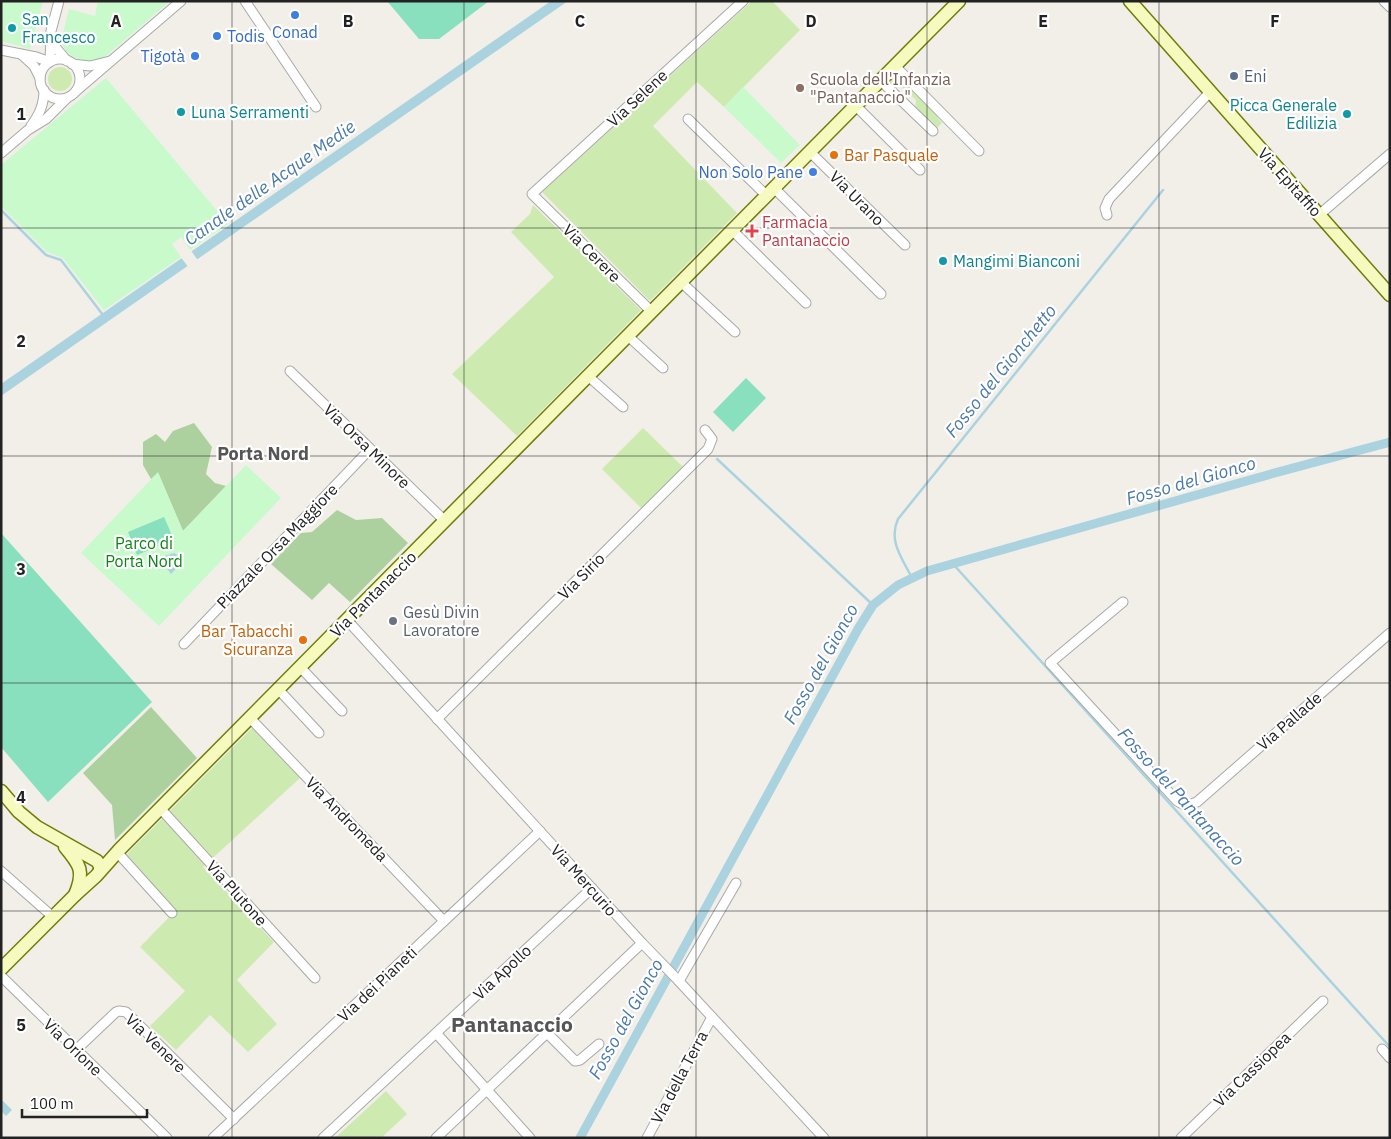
<svg xmlns="http://www.w3.org/2000/svg" width="1391" height="1139" font-family="'IBM Plex Sans',sans-serif">
	<style>
		.grass { fill: #cdebb0 }
		.forest { fill: #add19e }
		.park { fill: #c8facc }
		.pitch { fill: #88e0be }
		.water { fill: #aad3df }
		.pier { fill: #f2efe9 }
		.lines { fill: none; stroke-linecap: round; stroke-linejoin: round }
		.stream { stroke: #aad3df; stroke-width: 2.5 }
		.canal { stroke: #aad3df; stroke-width: 9 }
		.street-casing { stroke: #a9a9a9; stroke-width: 11 }
		.secondary-casing { stroke: #707d05; stroke-width: 15 }
		.street { stroke: #fff; stroke-width: 9 }
		.secondary { stroke: #f7fabf; stroke-width: 12 }
		.grid { fill: none; stroke: #222; stroke-width: 1; stroke-opacity: 0.55 }
		.shop-dot { fill: #3f7fe0; stroke: #fff; stroke-width: 2 }
		.culture-dot { fill: #0f9aa8; stroke: #fff; stroke-width: 2 }
		.service-dot { fill: #5c6f8a; stroke: #fff; stroke-width: 2 }
		.education-dot { fill: #8d6e63; stroke: #fff; stroke-width: 2 }
		.food-dot { fill: #e8710a; stroke: #fff; stroke-width: 2 }
		.health-dot { fill: #e0444e; stroke: #fff; stroke-width: 2 }
		.worship-dot { fill: #6b7280; stroke: #fff; stroke-width: 2 }
		.labels { text-anchor: middle; stroke-width: 4.5; stroke-linejoin: round; paint-order: stroke }
		.culture-label { font-size: 16px; fill: #0d838f; stroke: #fff; text-anchor: start }
		.shop-label { font-size: 16px; fill: #366cbe; stroke: #fff; text-anchor: end }
		.service-label { font-size: 16px; fill: #4e5e75; stroke: #fff; text-anchor: start }
		.education-label { font-size: 16px; fill: #785e54; stroke: #fff; text-anchor: start }
		.street-label { font-size: 16px; fill: #222; stroke: #fff }
		.food-label { font-size: 16px; fill: #c56008; stroke: #fff; text-anchor: start }
		.health-label { font-size: 16px; fill: #be3a42; stroke: #fff; text-anchor: start }
		.park-label { font-size: 16px; fill: #0c8416; stroke: #fff }
		.worship-label { font-size: 16px; fill: #5b616d; stroke: #fff; text-anchor: start }
		.water-label { font-size: 18px; font-style: italic; fill: #4a7aab; stroke: #fff }
		.neighbourhood-label { font-size: 18px; font-weight: bold; fill: #555; stroke: #fff }
		.district-label { font-size: 21px; font-weight: bold; fill: #555; stroke: #fff }
		.grid-label { font-size: 16px; text-anchor: middle; font-weight: bold; fill: #222; stroke: #fff; stroke-width: 4.5; stroke-linejoin: round; paint-order: stroke }
	</style>
	<rect width="100%" height="100%" fill="#f2efe9"/>
	<g class="grass">
		<path d="M 752,1 L 772,1 L 800,30 L 724,107 L 697,82 L 653,126 L 737,213 L 650,301 L 542,192 Z"/>
		<circle cx="60" cy="79" r="12"/>
		<path d="M 898,73 L 913,88 L 913,92 L 937,114 L 937,117 L 942,123 L 935,130 L 915,109 L 916,100 L 902,87 L 893,88 L 888,83 Z"/>
		<path d="M 533,205 L 641,310 L 517,436 L 452,374 L 554,277 L 511,232 L 530,214 Z"/>
		<path d="M 643,428 L 684,468 L 643,510 L 602,469 Z"/>
		<path d="M 252,728 L 300,778 L 203,867 L 274,942 L 237,980 L 277,1024 L 248,1052 L 210,1015 L 176,1050 L 150,1026 L 185,991 L 140,947 L 174,912 L 124,857 Z"/>
		<path d="M 386,1091 L 407,1114 L 381,1138 L 335,1138 Z"/>
	</g>
	<g class="forest">
		<path d="M 194,423 L 212,447 L 206,474 L 215,483 L 226,486 L 183,531 L 158,473 L 151,479 L 143,465 L 143,442 L 156,434 L 165,442 L 173,431 Z"/>
		<path d="M 337,510 L 356,520 L 382,518 L 408,543 L 350,602 L 329,583 L 312,600 L 271,564 L 301,533 L 312,532 Z"/>
		<path d="M 151,707 L 197,758 L 115,840 L 112,805 L 83,773 Z"/>
	</g>
	<g class="park">
		<path d="M 1,1 L 43,1 L 30,49 L 1,41 Z"/>
		<path d="M 98,1 L 170,1 L 106,56 L 99,59 L 90,61 L 78,59 L 67,53 L 61,42 L 69,9 L 95,16 Z"/>
		<path d="M 106,78 L 228,224 L 190,250 L 181,237 L 172,244 L 181,257 L 104,310 L 63,258 L 47,252 L 1,206 L 1,165 Z"/>
		<path d="M 743,87 L 800,145 L 781,163 L 724,107 Z"/>
		<path d="M 246,465 L 281,498 L 159,626 L 81,553 L 158,472 L 183,531 Z"/>
	</g>
	<g class="pitch">
		<path d="M 387,1 L 489,1 L 439,39 L 419,39 Z"/>
		<path d="M 746,378 L 766,398 L 733,432 L 713,412 Z"/>
		<path d="M 164,517 L 174,540 L 137,555 L 128,532 Z"/>
		<path d="M 1,533 L 152,702 L 48,802 L 1,747 Z"/>
	</g>
	<g class="water">
		<path d="M 551,1 L 568,1 L 1,396 L 1,384 Z"/>
		<path d="M 174,553 L 179,556 L 181,563 L 171,574 L 159,558 Z"/>
		<path d="M 1,1099 L 12,1110 L 6,1116 L 1,1111 Z"/>
	</g>
	<path class="pier" d="M 190,249 L 199,262 L 189,268 L 180,256 Z"/>
	<g class="lines">
		<g class="stream">
			<path d="M 1,210 L 46,255 L 61,260 L 103,315"/>
			<path d="M 717,459 L 873,605"/>
			<path d="M 953,564 L 1390,1047"/>
			<path d="M 912,578 C 902,558 888,541 898,519 L 1163,190"/>
		</g>
		<path class="canal" d="M 580,1138 L 858,629 L 873,605 L 898,585 L 927,571 L 1271,474 L 1390,442"/>
		<defs>
			<g id="street">
				<path d="M 245,1 L 316,107"/>
				<path d="M 1384,1 L 1390,7"/>
				<path d="M 52,36 L 56,48 L 67,61"/>
				<path d="M 1,50 L 36,57 L 50,62 L 51,31 L 59,1"/>
				<path d="M 22,55 L 34,66 L 40,78"/>
				<circle cx="60" cy="79" r="20"/>
				<path d="M 72,64 L 90,66 L 110,61"/>
				<path d="M 895,66 L 979,151"/>
				<path d="M 880,80 L 933,131"/>
				<path d="M 76,91 L 181,1"/>
				<path d="M 856,106 L 920,170"/>
				<path d="M 688,119 L 767,196"/>
				<path d="M 31,126 C 39,115 44,105 44,90"/>
				<path d="M 810,152 L 905,245"/>
				<path d="M 1,153 L 28,130 L 46,119 L 67,98"/>
				<path d="M 774,188 L 881,294"/>
				<path d="M 1107,215 L 1105,208 L 1109,199 L 1210,92"/>
				<path d="M 1319,215 L 1390,154"/>
				<path d="M 732,230 L 806,303"/>
				<path d="M 681,282 L 735,332"/>
				<path d="M 652,312 L 532,194 L 743,1"/>
				<path d="M 628,336 L 663,368"/>
				<path d="M 290,371 L 445,521"/>
				<path d="M 588,376 L 623,407"/>
				<path d="M 1123,602 L 1050,663 L 1177,801 L 1186,806 L 1197,802 L 1390,633"/>
				<path d="M 347,620 L 642,943 L 675,977 L 824,1138"/>
				<path d="M 184,644 L 370,449"/>
				<path d="M 300,667 L 342,711"/>
				<path d="M 278,689 L 319,733"/>
				<path d="M 250,718 L 444,921"/>
				<path d="M 437,719 L 708,449 L 712,439 L 705,430"/>
				<path d="M 160,808 L 315,978"/>
				<path d="M 117,852 L 172,913"/>
				<path d="M 1,871 L 53,917"/>
				<path d="M 1,976 L 167,1138"/>
				<path d="M 679,981 L 736,883"/>
				<path d="M 547,1033 L 575,1061 L 580,1060 L 599,1044"/>
				<path d="M 437,1034 L 530,1138"/>
				<path d="M 1382,1049 L 1390,1058"/>
				<path d="M 76,1050 L 116,1012 L 119,1011 L 126,1012 L 234,1119"/>
				<path d="M 213,1138 L 540,831"/>
				<path d="M 323,1138 L 592,888"/>
				<path d="M 436,1138 L 642,943"/>
				<path d="M 647,1138 L 712,1017"/>
				<path d="M 1181,1138 L 1323,1001"/>
			</g>
			<g id="secondary">
				<path d="M 1130,1 L 1390,295"/>
				<path d="M 1,791 L 19,812 L 37,827 L 97,861 L 100,866 L 100,871"/>
				<path d="M 65,847 C 80,865 85,871 75,895"/>
				<path d="M 1,969 L 75,895 L 96,876 L 120,849 L 959,1"/>
			</g>
		</defs>
		<use href="#street" class="street-casing"/>
		<use href="#secondary" class="secondary-casing"/>
		<use href="#street" class="street"/>
		<use href="#secondary" class="secondary"/>
	</g>
	<path class="grid" d="M 232,1 L 232,1138M 464,1 L 464,1138M 696,1 L 696,1138M 927,1 L 927,1138M 1159,1 L 1159,1138M 1,228 L 1390,228M 1,456 L 1390,456M 1,683 L 1390,683M 1,911 L 1390,911"/>
	<g class="shop-dot">
		<circle cx="295" cy="15" r="5"/>
		<circle cx="217" cy="36" r="5"/>
		<circle cx="195" cy="56" r="5"/>
		<circle cx="813" cy="172" r="5"/>
	</g>
	<g class="culture-dot">
		<circle cx="12" cy="28" r="5"/>
		<circle cx="181" cy="112" r="5"/>
		<circle cx="1347" cy="114" r="5"/>
		<circle cx="943" cy="261" r="5"/>
	</g>
	<circle class="service-dot" cx="1234" cy="76" r="5"/>
	<circle class="education-dot" cx="800" cy="88" r="5"/>
	<g class="food-dot">
		<circle cx="834" cy="155" r="5"/>
		<circle cx="303" cy="640" r="5"/>
	</g>
	<path class="health-dot" d="M749.5 223.5h5v5h5v5h-5v5h-5v-5h-5v-5h5z"/>
	<circle class="worship-dot" cx="393" cy="621" r="5"/>
	<g class="labels">
		<g class="culture-label">
			<text x="22" y="25">San<tspan x="22" dy="18">Francesco</tspan></text>
			<text x="1337" y="111" text-anchor="end">Picca Generale<tspan x="1337" dy="18">Edilizia</tspan></text>
			<text x="191" y="118">Luna Serramenti</text>
			<text x="953" y="267">Mangimi Bianconi</text>
		</g>
		<g class="shop-label">
			<text x="295" y="38" text-anchor="middle">Conad</text>
			<text x="227" y="42" text-anchor="start">Todis</text>
			<text x="185" y="62">Tigotà</text>
			<text x="803" y="178">Non Solo Pane</text>
		</g>
		<g class="service-label">
			<text x="1244" y="82">Eni</text>
		</g>
		<g class="education-label">
			<text x="810" y="85">Scuola dell'Infanzia<tspan x="810" dy="18">"Pantanaccio"</tspan></text>
		</g>
		<g class="street-label">
			<text transform="translate(637 98) rotate(-43)" y="6">Via Selene</text>
			<text transform="translate(1290 182) rotate(48)" y="6">Via Epitaffio</text>
			<text transform="translate(857 198) rotate(45)" y="6">Via Urano</text>
			<text transform="translate(592 253) rotate(45)" y="6">Via Cerere</text>
			<text transform="translate(367 446) rotate(44)" y="6">Via Orsa Minore</text>
			<text transform="translate(277 546) rotate(-46)" y="6">Piazzale Orsa Maggiore</text>
			<text transform="translate(581 576) rotate(-45)" y="6">Via Sirio</text>
			<text transform="translate(373 594) rotate(-45)" y="6">Via Pantanaccio</text>
			<text transform="translate(1289 721) rotate(-41)" y="6">Via Pallade</text>
			<text transform="translate(347 819) rotate(46)" y="6">Via Andromeda</text>
			<text transform="translate(584 880) rotate(48)" y="6">Via Mercurio</text>
			<text transform="translate(237 893) rotate(48)" y="6">Via Plutone</text>
			<text transform="translate(502 972) rotate(-43)" y="6">Via Apollo</text>
			<text transform="translate(377 984) rotate(-43)" y="6">Via dei Pianeti</text>
			<text transform="translate(156 1043) rotate(44)" y="6">Via Venere</text>
			<text transform="translate(73 1047) rotate(44)" y="6">Via Orione</text>
			<text transform="translate(1252 1069) rotate(-44)" y="6">Via Cassiopea</text>
			<text transform="translate(679 1077) rotate(-62)" y="6">Via della Terra</text>
		</g>
		<g class="food-label">
			<text x="844" y="161">Bar Pasquale</text>
			<text x="293" y="637" text-anchor="end">Bar Tabacchi<tspan x="293" dy="18">Sicuranza</tspan></text>
		</g>
		<g class="health-label">
			<text x="762" y="228">Farmacia<tspan x="762" dy="18">Pantanaccio</tspan></text>
		</g>
		<g class="park-label">
			<text x="144" y="549">Parco di<tspan x="144" dy="18">Porta Nord</tspan></text>
		</g>
		<g class="worship-label">
			<text x="403" y="618">Gesù Divin<tspan x="403" dy="18">Lavoratore</tspan></text>
		</g>
		<g class="water-label">
			<text transform="translate(270 183) rotate(-35)" y="6">Canale delle Acque Medie</text>
			<text transform="translate(1001 371) rotate(-51)" y="6">Fosso del Gionchetto</text>
			<text transform="translate(1191 481) rotate(-16)" y="6">Fosso del Gionco</text>
			<text transform="translate(821 664) rotate(-61)" y="6">Fosso del Gionco</text>
			<text transform="translate(1181 797) rotate(48)" y="6">Fosso del Pantanaccio</text>
			<text transform="translate(626 1019) rotate(-61)" y="6">Fosso del Gionco</text>
		</g>
		<g class="neighbourhood-label">
			<text x="263" y="460">Porta Nord</text>
		</g>
		<g class="district-label">
			<text x="512" y="1032">Pantanaccio</text>
		</g>
	</g>
	<g class="grid-label">
		<text x="116" y="27">A</text>
		<text x="348" y="27">B</text>
		<text x="580" y="27">C</text>
		<text x="811" y="27">D</text>
		<text x="1043" y="27">E</text>
		<text x="1275" y="27">F</text>
		<text x="21" y="120">1</text>
		<text x="21" y="347">2</text>
		<text x="21" y="575">3</text>
		<text x="21" y="803">4</text>
		<text x="21" y="1031">5</text>
	</g>
	<rect width="1391" height="1139" fill="none" stroke="#222222" stroke-width="5"/>
	<path d="M22 1109v8h125v-8" fill="none" stroke="#222222" stroke-width="2.5"/>
	<text x="30" y="1109" font-size="15" fill="#222222" stroke="#ffffff" stroke-width="4" paint-order="stroke">100 m</text>
</svg>
